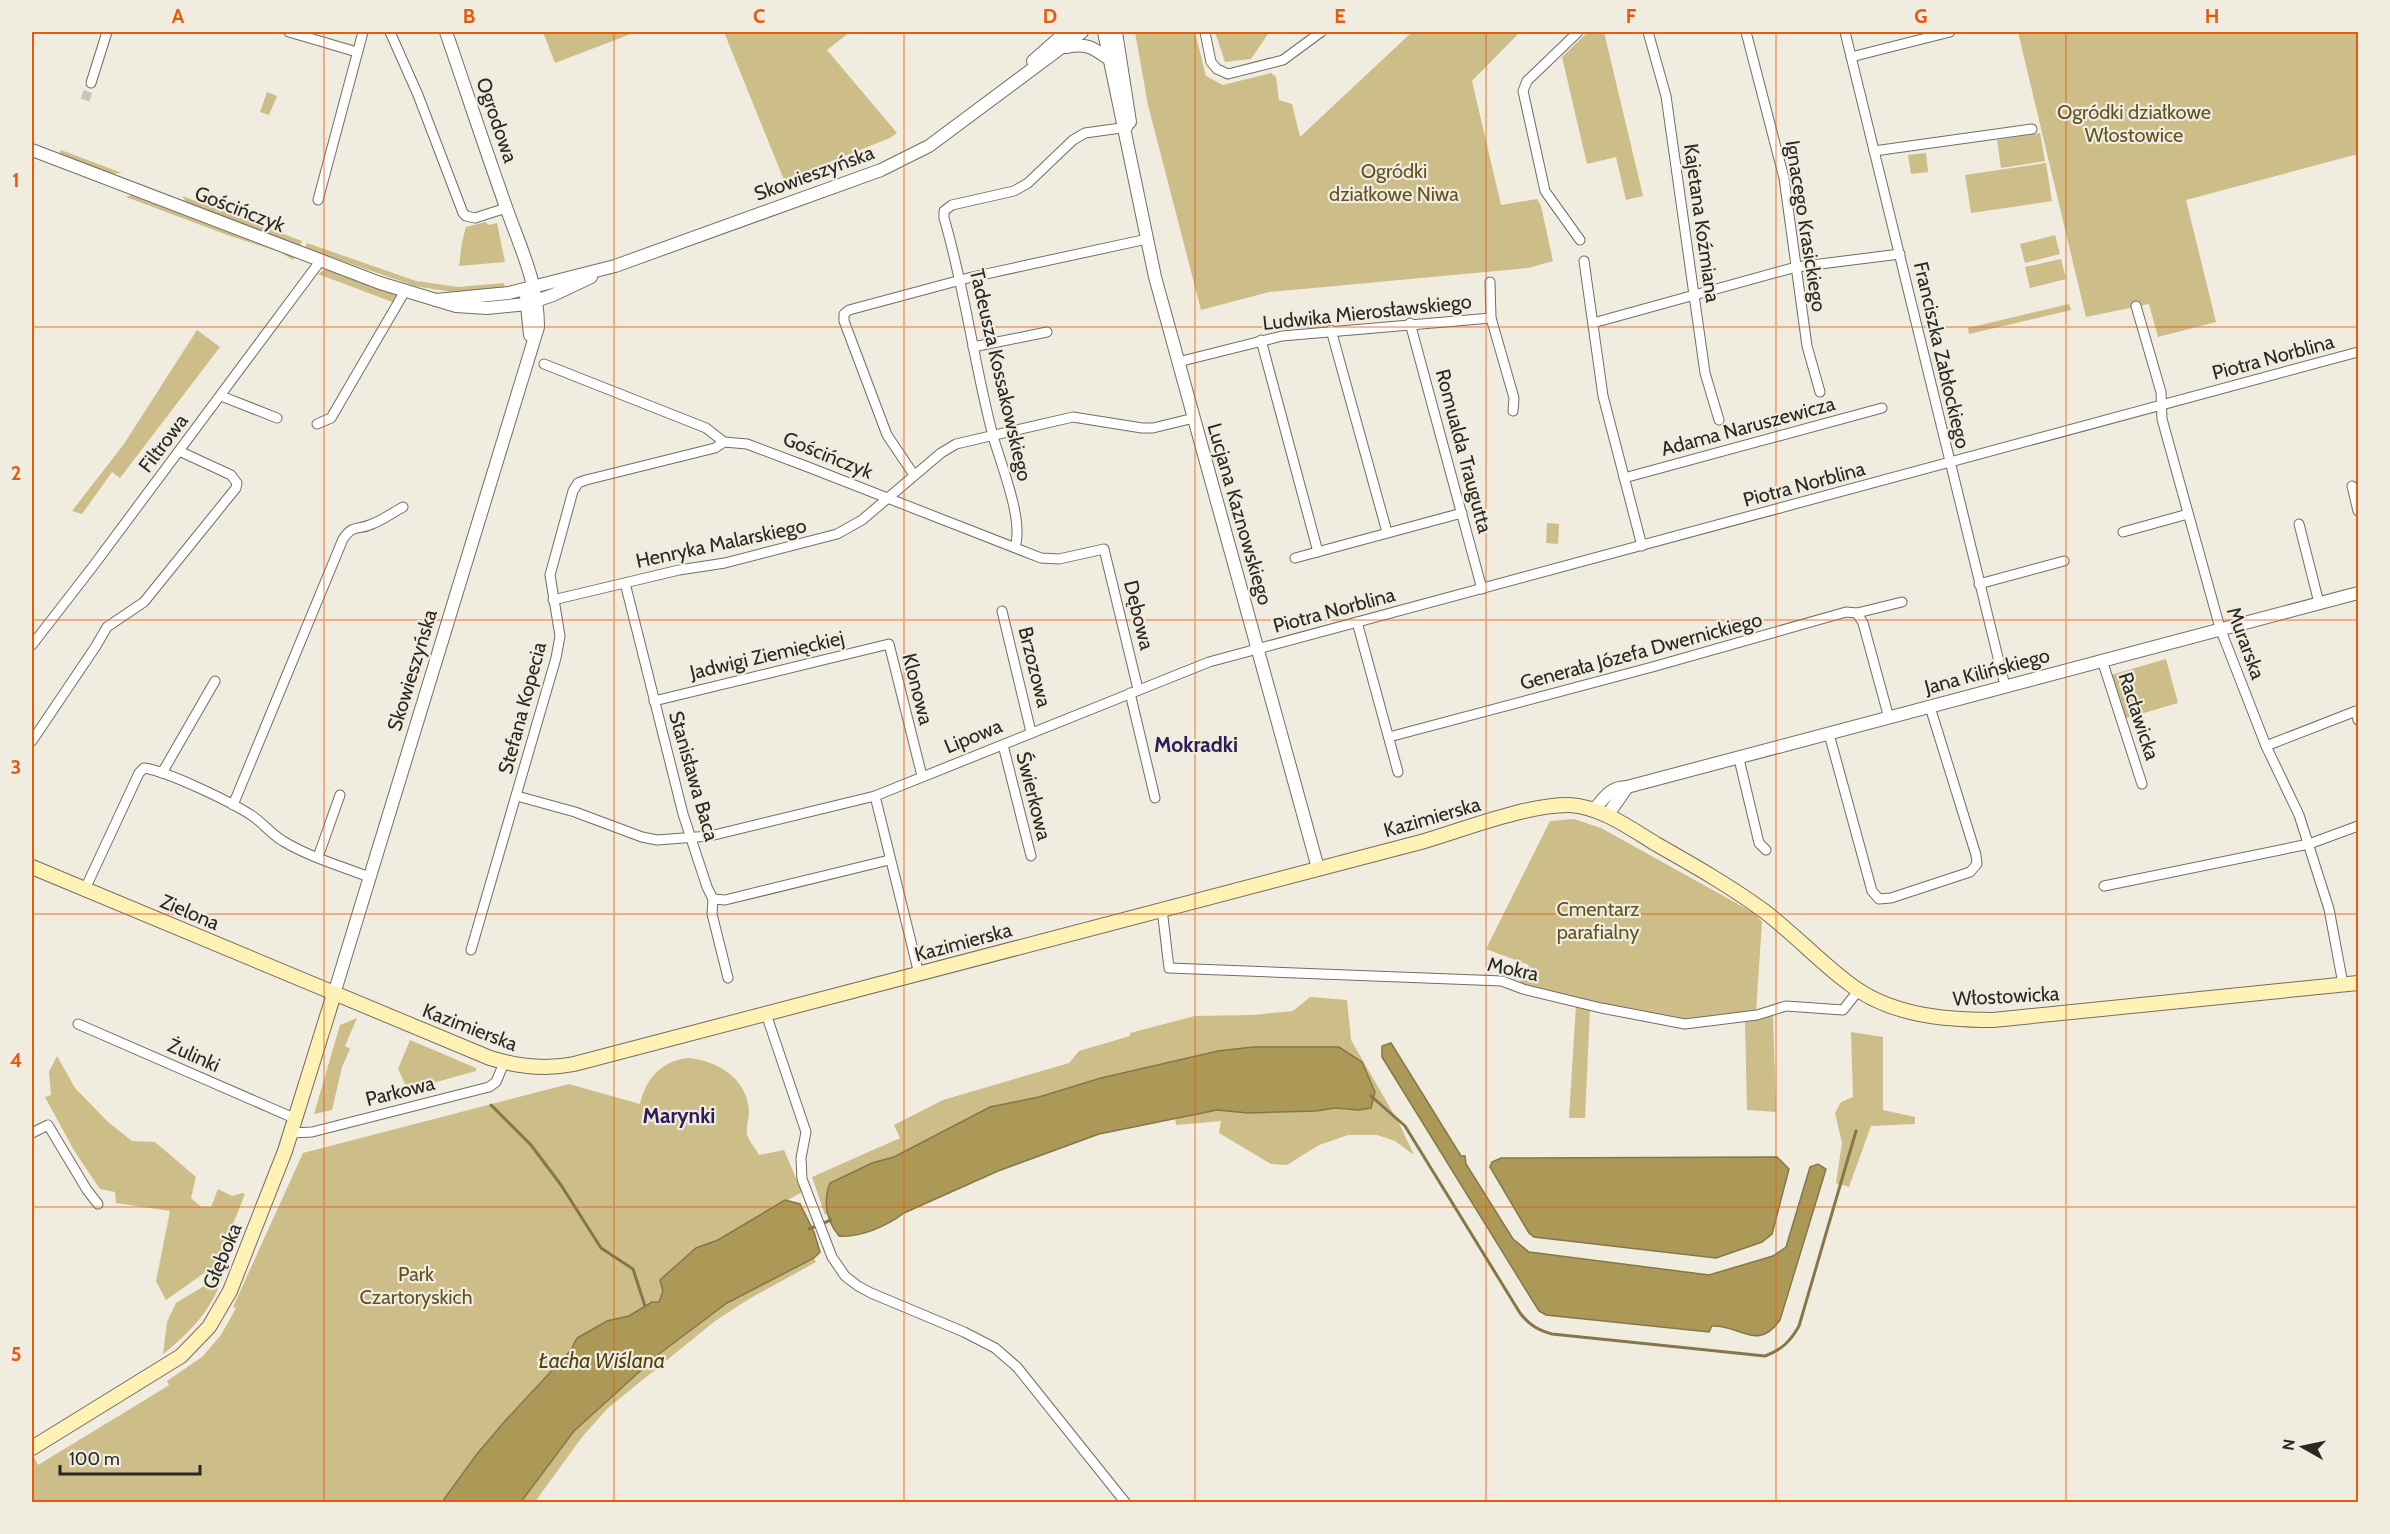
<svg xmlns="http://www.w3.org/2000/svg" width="2390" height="1534" font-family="Cabin,sans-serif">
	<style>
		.green { fill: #cdbd89 }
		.water { fill: #ac9958; stroke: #857748; stroke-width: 1.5 }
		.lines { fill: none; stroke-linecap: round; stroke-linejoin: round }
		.stream { stroke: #857748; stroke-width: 3 }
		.minor-tunnel { stroke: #c8c5ba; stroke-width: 9; stroke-dasharray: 9 4.5; stroke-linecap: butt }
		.minor-casing { stroke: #716e63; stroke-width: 11 }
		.tertiary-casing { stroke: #716e63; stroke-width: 14 }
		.secondary-casing { stroke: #716e63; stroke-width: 16 }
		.minor { stroke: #fff; stroke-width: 9 }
		.tertiary { stroke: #fff; stroke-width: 12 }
		.secondary { stroke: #fff2b6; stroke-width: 14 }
		.grid { fill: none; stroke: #e8590c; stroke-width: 1.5; stroke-opacity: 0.55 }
		.labels { text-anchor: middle; stroke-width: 4.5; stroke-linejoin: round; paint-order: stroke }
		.park-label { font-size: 20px; fill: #615321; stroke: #f0ecdf }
		.street-label { font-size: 20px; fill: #2a2824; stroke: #f0ecdf }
		.neighbourhood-label { font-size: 21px; font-weight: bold; fill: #2e1d57; stroke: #f0ecdf }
		.water-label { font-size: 21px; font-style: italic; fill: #51430e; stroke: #f0ecdf }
		.neatline { fill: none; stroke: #e8590c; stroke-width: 2 }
		.grid-label { font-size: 20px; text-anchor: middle; font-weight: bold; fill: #e8590c }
	</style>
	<rect width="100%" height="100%" fill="#f0ecdf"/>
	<g class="green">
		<path d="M 543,32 L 636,32 L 555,63 Z"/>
		<path d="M 724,32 L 850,32 L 827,50 L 897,133 L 890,138 L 784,180 Z"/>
		<path d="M 1135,32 L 1195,32 L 1206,76 L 1223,85 L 1271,73 L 1276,77 L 1279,100 L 1292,104 L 1300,137 L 1412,32 L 1520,32 L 1472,81 L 1501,205 L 1537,199 L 1541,206 L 1553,261 L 1528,268 L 1269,292 L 1201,310 L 1148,105 Z"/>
		<path d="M 1215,32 L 1276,32 L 1268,34 L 1251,59 L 1225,62 Z"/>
		<path d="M 1588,32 L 1604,32 L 1643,196 L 1626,200 L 1616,157 L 1587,164 L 1562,57 Z"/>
		<path d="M 2018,32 L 2358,32 L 2358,154 L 2186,200 L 2216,322 L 2158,337 L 2149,304 L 2086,317 Z"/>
		<path d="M 267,92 L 277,96 L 269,115 L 260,112 Z"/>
		<path d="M 2040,133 L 2045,161 L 2001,168 L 1997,140 Z"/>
		<path d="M 61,150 L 122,173 L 110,174 L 59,154 Z"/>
		<path d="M 1926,153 L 1928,172 L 1911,174 L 1908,155 Z"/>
		<path d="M 2046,163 L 2052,201 L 1971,213 L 1965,175 Z"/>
		<path d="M 132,195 L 135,195 L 295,256 L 293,260 L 280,252 L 230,236 L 126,197 Z"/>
		<path d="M 182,196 L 302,241 L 300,246 L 187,203 Z"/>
		<path d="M 486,222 L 488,225 L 497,223 L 505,262 L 459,266 L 462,242 L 466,227 Z"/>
		<path d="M 2055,235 L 2060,254 L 2025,263 L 2020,244 Z"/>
		<path d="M 307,243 L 416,281 L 458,287 L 504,283 L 505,288 L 452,292 L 415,286 L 305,248 Z"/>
		<path d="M 2061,259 L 2066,279 L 2030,288 L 2025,267 Z"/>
		<path d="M 324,270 L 333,270 L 396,295 L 398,299 L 395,303 L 318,274 Z"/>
		<path d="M 2069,304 L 2071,310 L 1969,334 L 1968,328 Z"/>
		<path d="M 197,330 L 220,347 L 120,478 L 112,472 L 82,514 L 72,511 L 124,444 Z"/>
		<path d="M 1547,523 L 1559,524 L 1558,544 L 1546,543 Z"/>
		<path d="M 2166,659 L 2178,703 L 2123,719 L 2111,675 Z"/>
		<path d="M 1574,819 L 1601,828 L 1754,913 L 1762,922 L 1756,1012 L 1681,1022 L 1518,986 L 1529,965 L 1486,949 L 1550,821 Z"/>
		<path d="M 1310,997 L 1347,1000 L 1351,1040 L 1400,1125 L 1414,1155 L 1395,1141 L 1377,1135 L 1348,1135 L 1319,1145 L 1287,1165 L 1271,1164 L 1219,1133 L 1221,1121 L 1176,1125 L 1175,1118 L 1217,1110 L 1248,1113 L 1316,1111 L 1335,1108 L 1359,1110 L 1253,1047 L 1218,1051 L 1101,1078 L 1039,1097 L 990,1107 L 894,1157 L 872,1163 L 826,1195 L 827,1214 L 825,1215 L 812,1177 L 900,1138 L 894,1125 L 943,1100 L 1069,1063 L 1079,1051 L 1130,1036 L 1130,1033 L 1195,1016 L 1253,1015 L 1293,1011 Z"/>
		<path d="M 1576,1005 L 1590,1008 L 1585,1118 L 1569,1118 Z"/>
		<path d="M 1773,1015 L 1776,1112 L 1747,1110 L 1745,1021 Z"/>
		<path d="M 357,1018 L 345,1046 L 350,1049 L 342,1067 L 332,1110 L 314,1114 L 340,1025 Z"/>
		<path d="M 1851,1032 L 1883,1037 L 1883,1110 L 1915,1117 L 1915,1124 L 1871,1126 L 1849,1187 L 1836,1183 L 1842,1143 L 1835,1113 L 1841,1102 L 1853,1097 Z"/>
		<path d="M 410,1040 L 476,1068 L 476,1071 L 408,1090 L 398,1069 Z"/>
		<path d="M 57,1056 L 75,1088 L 108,1122 L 132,1141 L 155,1142 L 196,1177 L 191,1198 L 200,1206 L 211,1207 L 218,1189 L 232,1196 L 242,1193 L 245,1194 L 217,1264 L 166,1300 L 156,1281 L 170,1211 L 116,1203 L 115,1192 L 100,1189 L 75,1152 L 45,1097 L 51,1095 L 49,1072 Z"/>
		<path d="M 687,1058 C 717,1060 747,1078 749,1111 C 749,1118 746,1128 747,1134 C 749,1141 756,1149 759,1155 L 784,1150 L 802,1192 L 718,1240 L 696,1248 L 663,1291 L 660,1302 L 652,1302 L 629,1316 L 607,1321 L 577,1338 L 571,1350 L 456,1502 L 32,1502 L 32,1457 L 33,1456 L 38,1465 L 163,1389 L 169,1385 L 167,1381 L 202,1357 L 221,1335 L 236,1308 L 233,1307 L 303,1153 L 569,1084 L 640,1104 C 646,1079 660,1062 687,1058 Z"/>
		<path d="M 814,1258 L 816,1262 L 749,1299 L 715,1321 L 608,1408 L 582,1437 L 535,1502 L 521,1502 L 574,1431 L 659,1354 L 727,1303 Z"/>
		<path d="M 224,1274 C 212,1309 192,1331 163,1354 L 167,1322 L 176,1303 Z"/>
	</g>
	<g class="water">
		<path d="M 1391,1043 L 1461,1156 L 1465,1156 L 1466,1164 L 1513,1239 L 1529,1252 L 1709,1275 L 1773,1256 L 1786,1247 L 1810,1167 L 1818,1164 L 1826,1169 L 1780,1320 C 1758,1352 1741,1325 1712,1326 L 1709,1332 L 1546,1315 L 1539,1311 L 1382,1057 L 1382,1046 Z"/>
		<path d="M 1253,1047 L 1339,1047 L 1362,1062 L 1375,1092 L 1371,1108 L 1359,1110 L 1335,1108 L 1316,1111 L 1248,1113 L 1217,1110 L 1099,1134 L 998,1171 L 904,1213 C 887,1226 860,1238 839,1236 C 826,1220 823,1202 830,1183 L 872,1163 L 894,1157 L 990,1107 L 1039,1097 L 1101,1078 L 1218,1051 Z"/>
		<path d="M 1777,1157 L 1789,1169 L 1772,1234 L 1762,1242 L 1716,1258 L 1534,1237 L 1529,1233 L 1490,1167 L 1492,1162 L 1501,1158 Z"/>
		<path d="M 785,1200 L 800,1204 L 814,1232 L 820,1252 L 814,1258 L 727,1303 L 659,1354 L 574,1431 L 521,1502 L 442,1502 L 477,1454 L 505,1421 L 571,1350 L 577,1338 L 607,1321 L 629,1316 L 652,1302 L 659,1302 L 663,1291 L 660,1280 L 696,1248 L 718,1240 Z"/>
	</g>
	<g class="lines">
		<g class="stream">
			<path d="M 1371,1096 L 1405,1126 L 1520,1313 C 1529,1325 1538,1330 1552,1334 L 1765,1356 C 1781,1350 1790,1342 1799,1326 L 1856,1131"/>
			<path d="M 491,1105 L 531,1145 L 561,1185 L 601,1248 L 633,1269 L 645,1306"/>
			<path d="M 809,1229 L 831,1220"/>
		</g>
		<path class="minor-tunnel" d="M 85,100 L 91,83"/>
		<defs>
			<g id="minor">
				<path d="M 289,32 L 357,52"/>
				<path d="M 390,32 L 418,95 L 463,213 L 466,216 L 475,218 L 506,208"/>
				<path d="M 1205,32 L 1211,62 L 1217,69 L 1228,74 L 1283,60 L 1321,32"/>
				<path d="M 1578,32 L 1527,81 L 1523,91 L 1545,191 L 1580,240"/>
				<path d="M 1648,32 L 1666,96 L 1705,373 L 1719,420"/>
				<path d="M 1746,32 L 1784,178 L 1807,346 L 1820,392"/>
				<path d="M 1845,32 L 2005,686"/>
				<path d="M 1851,57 L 1950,32"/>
				<path d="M 91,83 L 107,32"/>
				<path d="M 1874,151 L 2032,129"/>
				<path d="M 318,200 L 363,32"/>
				<path d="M 1584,261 L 1603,396 L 1642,546"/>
				<path d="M 1490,282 L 1491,318 L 1514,398 L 1513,411"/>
				<path d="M 2136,306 L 2161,392 L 2162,419 L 2220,628 L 2266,746 L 2299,815 L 2329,909 L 2343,984"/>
				<path d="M 1410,323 L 1482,589"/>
				<path d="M 1593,323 L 1796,267 L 1900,254"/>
				<path d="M 1331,330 L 1387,532"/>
				<path d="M 1261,340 L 1318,552"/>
				<path d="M 973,347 L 1047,332"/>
				<path d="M 1178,362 L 1282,336 L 1491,318"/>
				<path d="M 544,364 L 706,428 L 724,442 L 747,444 L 808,467 L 1041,558 L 1059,559 L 1104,549 L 1138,689"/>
				<path d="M 221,396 L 277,418"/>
				<path d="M 317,424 L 331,418 L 405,291"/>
				<path d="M 914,475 L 887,435 L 844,321 L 844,314 L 849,310 L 972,277 L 1147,239"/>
				<path d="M 1624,478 L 1882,408"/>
				<path d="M 2352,486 L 2358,511"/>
				<path d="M 2299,524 L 2319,603"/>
				<path d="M 2123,532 L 2188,514"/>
				<path d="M 1015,547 C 1024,520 1001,465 993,436 C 974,364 965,289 944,218 L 944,211 L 952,205 L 1014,191 L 1028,183 L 1073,140 L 1085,133 L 1128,127"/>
				<path d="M 1295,558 L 1462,513"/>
				<path d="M 625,583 L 683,814 L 707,887 L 713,899 L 712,914 L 728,978"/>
				<path d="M 1979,584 L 2064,561"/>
				<path d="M 553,600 L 679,570 L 725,563 L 837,534 L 862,520 L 941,453 L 956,444 L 1073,417 L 1142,428 L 1153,428 L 1194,418"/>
				<path d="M 1002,611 L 1031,732"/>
				<path d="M 1857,613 L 1863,623 L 1889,718"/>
				<path d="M 1357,622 L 1398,772"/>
				<path d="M 32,645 L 94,565 L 321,260"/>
				<path d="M 2102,660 L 2142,784"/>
				<path d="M 1130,693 L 1155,798"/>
				<path d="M 654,701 L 889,644 L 922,776"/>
				<path d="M 1829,734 L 1872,891 L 1879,899 L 1891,898 L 1970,872 L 1977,864 L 1976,855 L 1930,707"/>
				<path d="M 1389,737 L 1656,666 L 1846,612 L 1857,613 L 1902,602"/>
				<path d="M 32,741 L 96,646 L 107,627 L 144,602 L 236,488 L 237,483 L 231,475 L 179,451"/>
				<path d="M 1003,745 L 1031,856"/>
				<path d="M 2266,746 L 2356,711 L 2358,720"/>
				<path d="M 1739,759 L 1759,843 L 1766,850"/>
				<path d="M 162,773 L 215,681"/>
				<path d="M 517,796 L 575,812 L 642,837 L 657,840 L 710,836 L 875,796"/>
				<path d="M 233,805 L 343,539 C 354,523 358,531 372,524 C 383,520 392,513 403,507"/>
				<path d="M 318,857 L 340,795"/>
				<path d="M 2104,886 L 2309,844 L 2358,826"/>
				<path d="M 85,889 L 139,773 L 144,768 C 167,771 231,802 251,815 C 262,822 271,834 283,841 C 309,857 341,866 369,877"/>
				<path d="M 713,899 L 725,900 L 889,860"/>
				<path d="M 1162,909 L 1169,968 L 1502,981 L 1523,989 L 1601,1008 L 1685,1024 L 1757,1015 L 1786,1006 L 1843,1010 L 1858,991"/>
				<path d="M 471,950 L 556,658 L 560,636 L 550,575 L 573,491 L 578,483 L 586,480 L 715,448 L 724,442"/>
				<path d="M 919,974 L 875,796 L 1209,662 L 2358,352"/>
				<path d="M 766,1014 L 806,1132 L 801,1158 L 802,1179 L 832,1257 L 845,1276 L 858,1286 L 871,1293 L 964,1332 L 995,1348 L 1017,1367 L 1125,1502"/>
				<path d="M 78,1024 L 296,1119"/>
				<path d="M 32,1133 L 48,1125 L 87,1190 L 98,1204"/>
				<path d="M 291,1133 L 312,1132 L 489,1087 L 496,1082 L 504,1063"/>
			</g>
			<g id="tertiary">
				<path d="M 1104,32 L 1155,277 L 1318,868"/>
				<path d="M 1116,32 L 1130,122"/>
				<path d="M 1066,47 C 1087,43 1092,47 1109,59"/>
				<path d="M 1033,61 L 1066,32"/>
				<path d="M 32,150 L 380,283 L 456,306 L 487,308 L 527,304 L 553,295 L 591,277"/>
				<path d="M 526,296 L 530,335"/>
				<path d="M 436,300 L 509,293 L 615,266 L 881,170 L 929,146 L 1082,32"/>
				<path d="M 1594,810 C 1604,798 1610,787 1627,787 L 2358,593"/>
				<path d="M 1607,816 L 1627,787"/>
				<path d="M 334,994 L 538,327 C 538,282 520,247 506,207 C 485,148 466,90 446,32"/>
			</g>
			<g id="secondary">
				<path d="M 32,867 L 490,1058 C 519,1067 545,1070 574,1064 L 1421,842 C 1462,830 1528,804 1570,805 C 1601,807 1630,828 1656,844 C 1693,865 1730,886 1764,911 C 1793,933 1818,960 1847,982 C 1888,1015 1942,1020 1993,1020 L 2358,983"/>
				<path d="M 32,1448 L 181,1356 L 209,1327 L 230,1291 L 285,1151 L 334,994"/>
			</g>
		</defs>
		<use href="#minor" class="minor-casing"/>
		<use href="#tertiary" class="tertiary-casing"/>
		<use href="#secondary" class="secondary-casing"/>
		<use href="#minor" class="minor"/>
		<use href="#tertiary" class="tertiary"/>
		<use href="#secondary" class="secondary"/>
	</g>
	<path class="grid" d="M 324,32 L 324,1502M 614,32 L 614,1502M 904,32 L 904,1502M 1195,32 L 1195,1502M 1486,32 L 1486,1502M 1776,32 L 1776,1502M 2066,32 L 2066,1502M 32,327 L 2358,327M 32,620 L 2358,620M 32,914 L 2358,914M 32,1207 L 2358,1207"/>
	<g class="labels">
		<g class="park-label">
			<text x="2134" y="119">Ogródki działkowe<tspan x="2134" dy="23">Włostowice</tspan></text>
			<text x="1394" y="178">Ogródki<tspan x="1394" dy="23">działkowe Niwa</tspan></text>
			<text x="1598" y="916">Cmentarz<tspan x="1598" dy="23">parafialny</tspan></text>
			<text x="416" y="1281">Park<tspan x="416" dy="23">Czartoryskich</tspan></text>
		</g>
		<g class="street-label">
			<text transform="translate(497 120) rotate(71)" y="7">Ogrodowa</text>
			<text transform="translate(814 173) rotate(-20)" y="7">Skowieszyńska</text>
			<text transform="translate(240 209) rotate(21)" y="7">Gościńczyk</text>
			<text transform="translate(1702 223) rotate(82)" y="7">Kajetana Koźmiana</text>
			<text transform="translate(1806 226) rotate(81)" y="7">Ignacego Krasickiego</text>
			<text transform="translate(1367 312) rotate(-6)" y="7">Ludwika Mierosławskiego</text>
			<text transform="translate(1942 355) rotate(77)" y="7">Franciszka Zabłockiego</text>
			<text transform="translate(2273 357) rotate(-15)" y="7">Piotra Norblina</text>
			<text transform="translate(1001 375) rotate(77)" y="7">Tadeusza Kossakowskiego</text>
			<text transform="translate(1748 426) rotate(-15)" y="7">Adama Naruszewicza</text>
			<text transform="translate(163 443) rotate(-53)" y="7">Filtrowa</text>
			<text transform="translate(1464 451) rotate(75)" y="7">Romualda Traugutta</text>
			<text transform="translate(828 455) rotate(22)" y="7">Gościńczyk</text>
			<text transform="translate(1804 484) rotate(-15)" y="7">Piotra Norblina</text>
			<text transform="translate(1240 514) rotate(74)" y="7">Lucjana Kaznowskiego</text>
			<text transform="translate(721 543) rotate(-12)" y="7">Henryka Malarskiego</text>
			<text transform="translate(1334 610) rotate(-15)" y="7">Piotra Norblina</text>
			<text transform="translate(1139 615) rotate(76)" y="7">Dębowa</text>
			<text transform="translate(2246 643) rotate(70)" y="7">Murarska</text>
			<text transform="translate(1641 651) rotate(-15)" y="7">Generała Józefa Dwernickiego</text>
			<text transform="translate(767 655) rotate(-13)" y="7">Jadwigi Ziemięckiej</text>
			<text transform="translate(1035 667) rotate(76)" y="7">Brzozowa</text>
			<text transform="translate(412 670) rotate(-73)" y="7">Skowieszyńska</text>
			<text transform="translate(1987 671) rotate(-15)" y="7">Jana Kilińskiego</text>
			<text transform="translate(918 689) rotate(76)" y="7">Klonowa</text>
			<text transform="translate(522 708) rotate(-75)" y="7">Stefana Kopecia</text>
			<text transform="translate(2139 716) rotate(72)" y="7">Racławicka</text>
			<text transform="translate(973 736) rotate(-22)" y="7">Lipowa</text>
			<text transform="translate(694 776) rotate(74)" y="7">Stanisława Baca</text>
			<text transform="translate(1034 796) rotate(76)" y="7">Świerkowa</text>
			<text transform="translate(1432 817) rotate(-16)" y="7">Kazimierska</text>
			<text transform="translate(190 912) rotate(23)" y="7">Zielona</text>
			<text transform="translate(963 942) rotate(-15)" y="7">Kazimierska</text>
			<text transform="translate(1513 969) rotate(12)" y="7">Mokra</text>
			<text transform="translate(2006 996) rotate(-3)" y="7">Włostowicka</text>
			<text transform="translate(470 1027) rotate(21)" y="7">Kazimierska</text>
			<text transform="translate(194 1055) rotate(24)" y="7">Żulinki</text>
			<text transform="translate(400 1091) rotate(-14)" y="7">Parkowa</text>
			<text transform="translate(222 1256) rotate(-67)" y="7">Głęboka</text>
		</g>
		<g class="neighbourhood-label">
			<text x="1196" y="752">Mokradki</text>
			<text x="679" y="1123">Marynki</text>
		</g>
		<g class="water-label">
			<text x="602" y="1368">Łacha Wiślana</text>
		</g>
	</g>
	<rect width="2390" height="1534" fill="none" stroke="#f0ecdf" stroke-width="66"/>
	<g transform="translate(2303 1447) rotate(279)" stroke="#f0ecdf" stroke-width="4.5" paint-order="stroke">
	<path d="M0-4.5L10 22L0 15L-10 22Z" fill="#2a2824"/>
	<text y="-9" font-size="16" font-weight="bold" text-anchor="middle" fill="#2a2824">N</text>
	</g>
	<path d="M60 1465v9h140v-9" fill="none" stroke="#2a2824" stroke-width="3"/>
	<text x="69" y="1465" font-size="18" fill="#2a2824" stroke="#f0ecdf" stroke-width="4.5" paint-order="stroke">100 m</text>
	<rect x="33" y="33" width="2324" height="1468" class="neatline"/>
	<g class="grid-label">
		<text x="178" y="23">A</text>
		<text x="469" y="23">B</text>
		<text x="759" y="23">C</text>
		<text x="1050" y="23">D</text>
		<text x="1340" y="23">E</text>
		<text x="1631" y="23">F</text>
		<text x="1921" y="23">G</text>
		<text x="2212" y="23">H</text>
		<text x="16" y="187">1</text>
		<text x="16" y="480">2</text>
		<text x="16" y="774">3</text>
		<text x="16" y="1067">4</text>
		<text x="16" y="1361">5</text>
	</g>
</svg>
